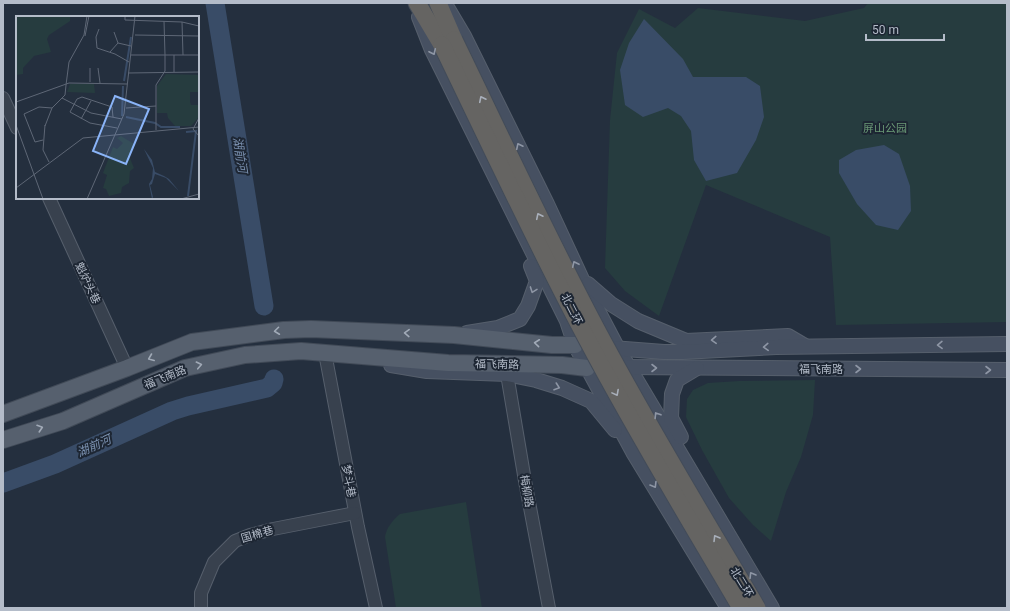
<svg xmlns="http://www.w3.org/2000/svg" width="1010" height="611" font-family="Roboto,'Noto Sans SC',sans-serif">
	<style>
		.green { fill: #263c3f }
		.water { fill: #394c67 }
		.lines { fill: none; stroke-linecap: round; stroke-linejoin: round }
		.river { stroke: #394c67; stroke-width: 19 }
		.tertiary-casing { stroke: #565f6c; stroke-width: 14 }
		.secondary-casing { stroke: #565f6c; stroke-width: 16 }
		.primary-casing { stroke: #414a57; stroke-width: 18 }
		.trunk-casing { stroke: #434c59; stroke-width: 19 }
		.tertiary { stroke: #38414e; stroke-width: 12 }
		.secondary { stroke: #465061; stroke-width: 14 }
		.primary { stroke: #56606e; stroke-width: 16 }
		.trunk { stroke: #656462; stroke-width: 17 }
		.trunk-bridge-casing { stroke: #434c59; stroke-width: 19; stroke-linecap: butt }
		.trunk-bridge { stroke: #656462; stroke-width: 17 }
		.oneway { stroke: #8e96a5 }
		.oneway2 { stroke: #a8afba }
		.oneway3 { stroke: #a1aab7 }
		.labels { text-anchor: middle; stroke-width: 4; stroke-linejoin: round; paint-order: stroke }
		.park-label { font-size: 11px; fill: #6b9a76; stroke: #1d2633 }
		.street-label { font-size: 11px; fill: #b4bcc9; stroke: #1d2633 }
		.water-label { font-size: 12px; font-style: italic; fill: #7c92b1; stroke: #1d2633 }
		.inset-river { fill: none; stroke: #394c67; stroke-width: 2 }
		.inset-road { fill: none; stroke: #5e6776; stroke-width: 1 }
		.view { fill: #8ab4f8; fill-opacity: 0.15; stroke: #8ab4f8; stroke-width: 2 }
		.inset-edge { fill: none; stroke: #b4bcc9; stroke-width: 2 }
	</style>
	<rect width="100%" height="100%" fill="#242f3e"/>
	<g class="green">
		<path d="M 868,3 L 1007,3 L 1007,322 L 836,325 L 830,237 L 706,185 L 659,316 L 625,291 L 605,268 L 610,120 L 617,53 L 639,9 L 675,28 L 698,8 L 805,21 L 864,8 Z"/>
		<path d="M 815,380 L 813,415 L 801,457 L 786,492 L 771,541 L 753,525 L 729,498 L 702,450 L 686,417 L 687,399 L 693,390 L 708,383 L 739,381 Z"/>
		<path d="M 466,502 L 482,608 L 396,608 L 385,537 C 386,528 393,520 400,514 Z"/>
	</g>
	<g class="water">
		<path d="M 644,19 L 683,59 L 693,77 L 746,77 L 760,86 L 764,117 L 756,140 L 737,173 L 706,181 L 694,160 L 691,131 L 681,116 L 668,108 L 643,117 L 625,105 L 620,70 L 629,43 Z"/>
		<path d="M 884,145 L 899,154 L 910,186 L 911,211 L 898,230 L 876,225 L 857,204 L 839,173 L 839,160 L 856,150 Z"/>
	</g>
	<g class="lines">
		<g class="river">
			<path d="M 215,3 L 264,306"/>
			<path d="M 3,483 L 55,464 L 172,411 L 188,406 L 267,388 L 273,383 L 274,379"/>
		</g>
		<defs>
			<g id="tertiary">
				<path d="M 3,98 L 17,128"/>
				<path d="M 49,198 L 127,368"/>
				<path d="M 325,353 L 358,527 L 376,608"/>
				<path d="M 507,374 L 525,481 L 549,608"/>
				<path d="M 201,608 L 201,593 L 214,562 L 235,541 L 250,535 L 273,529 L 355,513"/>
			</g>
			<g id="secondary">
				<path d="M 445,4 L 464,36 L 547,204 L 586,288 L 618,349 L 772,608"/>
				<path d="M 419,17 L 432,50 L 567,321 L 575,345 L 633,452 L 728,608"/>
				<path d="M 588,284 L 611,304 L 638,321 L 686,341 L 788,336 L 805,346"/>
				<path d="M 467,333 L 498,328 L 520,319 L 528,306 L 537,281 L 531,266"/>
				<path d="M 612,348 L 664,352 L 682,352 L 776,347 L 1007,344"/>
				<path d="M 391,365 L 427,371 L 507,374 L 536,380 L 562,388 L 591,401 L 615,430"/>
				<path d="M 622,367 L 1007,370"/>
				<path d="M 681,437 L 671,418 L 672,394 L 677,380 L 697,368"/>
			</g>
			<g id="primary">
				<path d="M 3,414 L 127,368 L 192,342 L 284,330 L 311,329 L 454,335 L 552,345 L 575,345"/>
				<path d="M 3,440 L 63,421 L 185,368 L 245,355 L 301,351 L 448,363 L 562,365 L 587,368"/>
			</g>
			<g id="trunk">
				<path d="M 417,3 L 442,45"/>
				<path d="M 438,3 L 454,40"/>
			</g>
		</defs>
		<use href="#tertiary" class="tertiary-casing"/>
		<use href="#secondary" class="secondary-casing"/>
		<use href="#primary" class="primary-casing"/>
		<use href="#trunk" class="trunk-casing"/>
		<use href="#tertiary" class="tertiary"/>
		<use href="#secondary" class="secondary"/>
		<use href="#primary" class="primary"/>
		<use href="#trunk" class="trunk"/>
		<defs>
			<g id="trunk-bridge">
				<path d="M 454,40 C 502,139 548,239 600,336 C 649,428 704,518 757,608"/>
				<path d="M 442,45 C 490,144 536,244 588,341 C 636,432 689,519 741,608"/>
			</g>
		</defs>
		<use href="#trunk-bridge" class="trunk-bridge-casing"/>
		<use href="#trunk-bridge" class="trunk-bridge"/>
	</g>
	<defs><path id="oneway-chevron" d="M-2-3.5L2.5 0L-2 3.5" fill="none" stroke-width="1.6" stroke-linecap="round" stroke-linejoin="round"/></defs>
	<g class="oneway">
		<use href="#oneway-chevron" transform="translate(433 52) rotate(65)"/>
		<use href="#oneway-chevron" transform="translate(519 146) rotate(-116)"/>
		<use href="#oneway-chevron" transform="translate(575 264) rotate(-115)"/>
		<use href="#oneway-chevron" transform="translate(533 290) rotate(110)"/>
		<use href="#oneway-chevron" transform="translate(714 340) rotate(177)"/>
		<use href="#oneway-chevron" transform="translate(940 345) rotate(179)"/>
		<use href="#oneway-chevron" transform="translate(766 347) rotate(177)"/>
		<use href="#oneway-chevron" transform="translate(654 368)"/>
		<use href="#oneway-chevron" transform="translate(858 369)"/>
		<use href="#oneway-chevron" transform="translate(988 370)"/>
		<use href="#oneway-chevron" transform="translate(557 387) rotate(19)"/>
		<use href="#oneway-chevron" transform="translate(657 415) rotate(-122)"/>
		<use href="#oneway-chevron" transform="translate(654 485) rotate(59)"/>
		<use href="#oneway-chevron" transform="translate(752 575) rotate(-121)"/>
	</g>
	<g class="oneway2">
		<use href="#oneway-chevron" transform="translate(482 99) rotate(-116)"/>
		<use href="#oneway-chevron" transform="translate(539 216) rotate(-116)"/>
		<use href="#oneway-chevron" transform="translate(616 393) rotate(62)"/>
		<use href="#oneway-chevron" transform="translate(716 538) rotate(-121)"/>
	</g>
	<g class="oneway3">
		<use href="#oneway-chevron" transform="translate(277 331) rotate(173)"/>
		<use href="#oneway-chevron" transform="translate(407 333) rotate(-178)"/>
		<use href="#oneway-chevron" transform="translate(537 343) rotate(-174)"/>
		<use href="#oneway-chevron" transform="translate(151 358) rotate(158)"/>
		<use href="#oneway-chevron" transform="translate(199 365) rotate(-12)"/>
		<use href="#oneway-chevron" transform="translate(40 428) rotate(-18)"/>
	</g>
	<g class="labels">
		<g class="park-label">
			<text x="885" y="132">屏山公园</text>
		</g>
		<g class="street-label">
			<text transform="translate(88 283) rotate(65)" y="4">魁炉头巷</text>
			<text transform="translate(572 309) rotate(63)" y="4">北二环</text>
			<text transform="translate(497 364) rotate(1)" y="4">福飞南路</text>
			<text x="821" y="373">福飞南路</text>
			<text transform="translate(165 377) rotate(-22)" y="4">福飞南路</text>
			<text transform="translate(349 481) rotate(79)" y="4">梦斗巷</text>
			<text transform="translate(527 491) rotate(80)" y="4">梅柳路</text>
			<text transform="translate(257 534) rotate(-16)" y="4">国棉巷</text>
			<text transform="translate(742 582) rotate(59)" y="4">北二环</text>
		</g>
		<g class="water-label">
			<text transform="translate(240 155) rotate(81)" y="4">湖前河</text>
			<text transform="translate(94 446) rotate(-24)" y="4">湖前河</text>
		</g>
	</g>
	<g transform="translate(16 16)">
		<rect width="183" height="183" fill="#242f3e"/>
		<path d="M 0,0 L 59,1 L 61,0 L 54,1 L 54,5 L 33,19 L 31,23 L 35,36 L 18,40 L 7,52 L 7,58 L 0,59 ZM 150,58 L 183,59 L 183,76 L 174,76 L 174,86 L 175,89 L 183,89 L 183,101 L 175,110 L 159,110 L 152,102 L 151,97 L 141,97 L 141,70 ZM 54,68 L 78,68 L 79,77 L 51,76 ZM 105,120 L 118,128 L 113,140 L 118,152 L 114,155 L 113,167 L 106,171 L 105,177 L 93,180 L 90,173 L 87,172 L 91,159 L 87,157 L 97,131 L 101,133 L 107,127 L 101,122 Z" fill="#263c3f"/>
		<path d="M 128,133 L 136,144 L 139,156 L 148,160 L 153,163 L 163,175 L 150,162 L 139,158 L 136,168 L 134,169 L 137,181 L 136,183 L 133,168 L 136,163 L 137,152 Z" fill="#394c67"/>
		<path class="inset-river" d="M 108,65 L 115,21M 106,100 L 107,70M 110,101 L 139,107 L 145,111 L 164,111M 170,116 L 180,115 L 172,180"/>
		<path class="inset-road" d="M 109,0 L 109,4 L 166,6 L 183,10M 148,5 L 149,39M 166,6 L 167,39M 83,13 L 80,21 L 81,32 L 99,38 L 113,46M 98,16 L 102,27 L 115,30M 68,19 L 71,0M 119,19 L 183,20M 69,20 L 73,0M 94,36 L 102,27M 115,39 L 183,39M 158,39 L 158,56M 74,52 L 74,66M 82,52 L 84,67M 112,57 L 183,56M 50,69 L 53,46 L 68,19M 46,82 L 75,97 L 106,103M 0,86 L 53,67 L 111,68M 110,92 L 140,90M 97,101 L 96,91 L 66,81 L 61,83 L 54,96 L 74,107 L 101,112M 183,102 L 177,113 L 183,120M 65,103 L 75,85M 0,109 L 27,183M 29,109 L 27,134 L 33,146M 29,110 L 36,92 L 49,79 L 50,69M 140,114 L 140,69 L 149,55 L 149,39M 27,124 L 19,126 L 8,98 L 23,91 L 36,92M 0,172 L 67,122 L 183,111M 71,183 L 108,98 L 119,0M 165,183 L 183,178"/>
		<path class="view" d="M 99,80 L 133,93 L 110,148 L 77,135 Z"/>
		<rect width="183" height="183" class="inset-edge"/>
	</g>
	<rect width="1010" height="611" fill="none" stroke="#b4bcc9" stroke-width="8"/>
	<path d="M866 34v6h78v-6" fill="none" stroke="#b4bcc9" stroke-width="2"/>
	<text x="872" y="34" font-size="12" fill="#b4bcc9" stroke="#1d2633" stroke-width="3" paint-order="stroke">50 m</text>
</svg>
